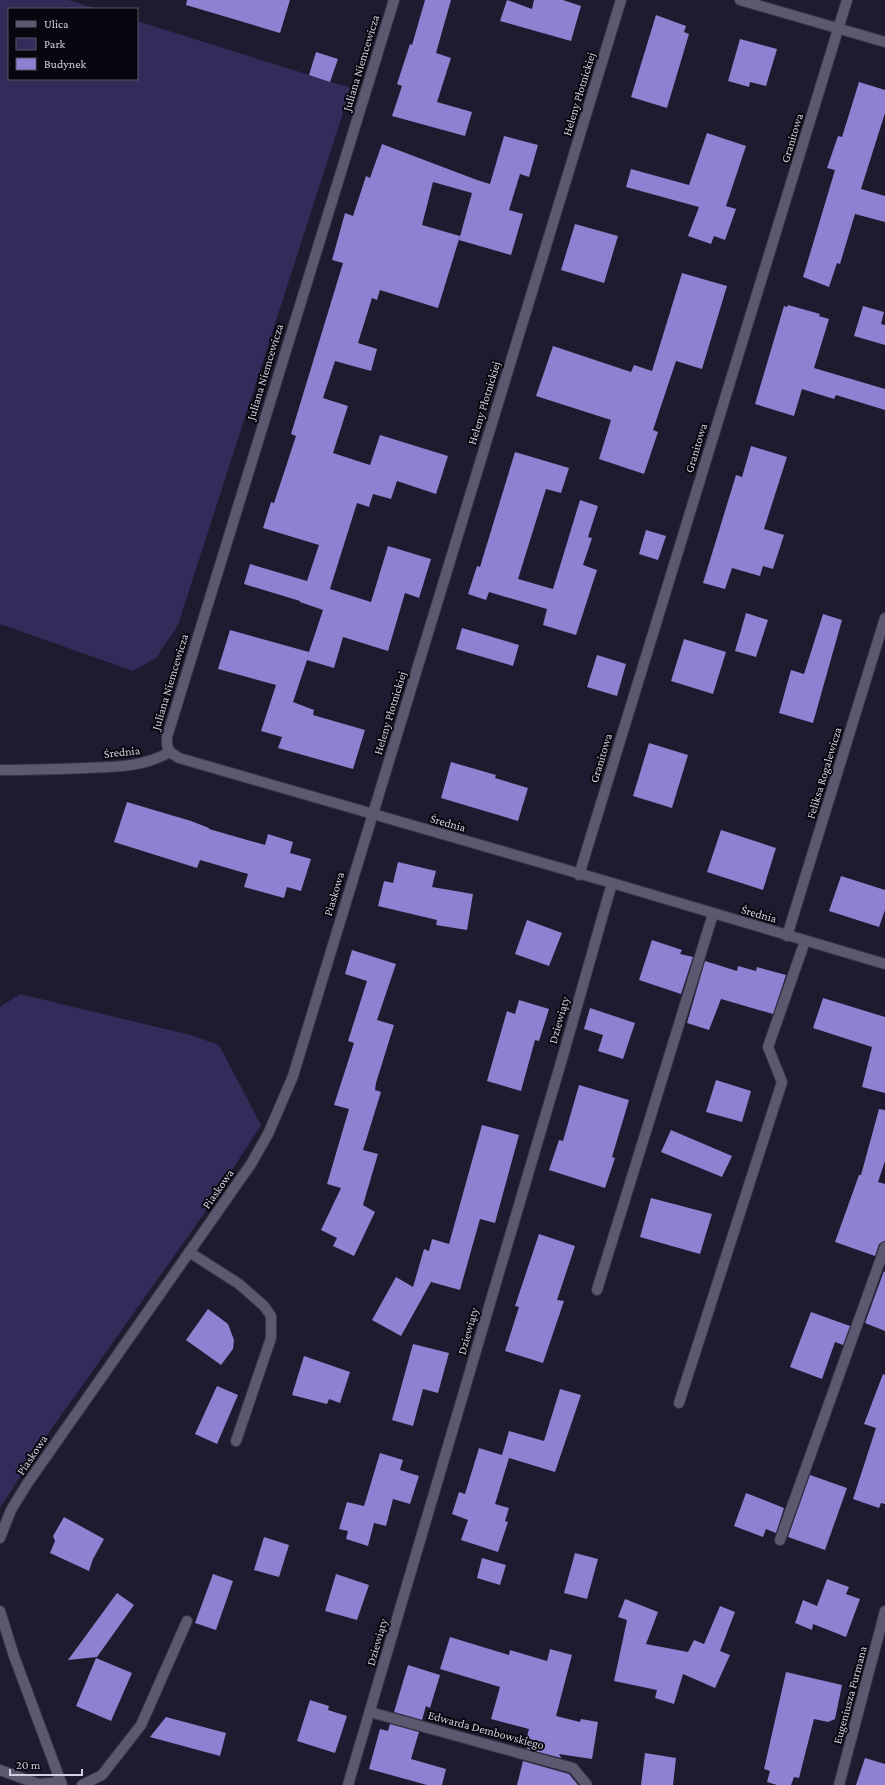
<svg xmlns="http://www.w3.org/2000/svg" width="885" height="1785" font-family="'Crimson Pro',serif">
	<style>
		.green { fill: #342b5a }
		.building { fill: #8e81d1 }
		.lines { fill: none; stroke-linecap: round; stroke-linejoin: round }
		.service-casing { stroke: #383646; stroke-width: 12 }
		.minor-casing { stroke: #383646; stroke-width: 12 }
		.service { stroke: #5b5870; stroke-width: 10 }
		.minor { stroke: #5b5870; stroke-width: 10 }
		.labels { text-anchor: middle; stroke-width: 4; stroke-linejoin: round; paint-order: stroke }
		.street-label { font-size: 12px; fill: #d1d0de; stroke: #08070f }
	</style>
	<rect width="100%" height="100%" fill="#1e1a2f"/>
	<g class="green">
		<path d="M 0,0 L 69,0 L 97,9 L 9,9 L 9,79 L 137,79 L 137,21 L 351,88 L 178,625 L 156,658 L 133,671 L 0,624 Z"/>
		<path d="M 20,994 L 190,1035 L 219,1045 L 261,1125 L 201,1218 L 50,1431 L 0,1508 L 0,1007 Z"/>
	</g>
	<g class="building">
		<path d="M 187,0 L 290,0 L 280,33 L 186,5 Z"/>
		<path d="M 425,0 L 451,0 L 436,53 L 451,58 L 437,102 L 472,112 L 465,136 L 392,116 L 402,86 L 397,84 L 410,44 L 412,45 Z"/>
		<path d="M 507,0 L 532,9 L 534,0 L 563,0 L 581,6 L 571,41 L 500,21 Z"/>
		<path d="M 656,15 L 686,26 L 684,32 L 689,34 L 667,108 L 631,97 Z"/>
		<path d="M 740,39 L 777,49 L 766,86 L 750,82 L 749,87 L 728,81 Z"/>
		<path d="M 316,52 L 338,59 L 330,82 L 309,75 Z"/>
		<path d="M 859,82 L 885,90 L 885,113 L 861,189 L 885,196 L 885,222 L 855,214 L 840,264 L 837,263 L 829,287 L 803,277 L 835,170 L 827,168 L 838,136 L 842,137 Z"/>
		<path d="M 707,133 L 746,146 L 726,206 L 736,209 L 725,240 L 714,236 L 711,244 L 688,236 L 699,207 L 626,187 L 631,169 L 689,185 Z"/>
		<path d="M 504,136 L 538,145 L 529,177 L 520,174 L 509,210 L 523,214 L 511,255 L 459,240 L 472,193 L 433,182 L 422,225 L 460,236 L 438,308 L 380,290 L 377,300 L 372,298 L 358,343 L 377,349 L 371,371 L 335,361 L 323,398 L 348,406 L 333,453 L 370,465 L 380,435 L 448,456 L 436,494 L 397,481 L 391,499 L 373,494 L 369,507 L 357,503 L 330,589 L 371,602 L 388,546 L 431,559 L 419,598 L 405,593 L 388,651 L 343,637 L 334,668 L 307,660 L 293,702 L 314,710 L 313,715 L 365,730 L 353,769 L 278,748 L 282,737 L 261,731 L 276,685 L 218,669 L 230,630 L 309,652 L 323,610 L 300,602 L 300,601 L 244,584 L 250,564 L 307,581 L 319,545 L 263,528 L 271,502 L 274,503 L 296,436 L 291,434 L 343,263 L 332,260 L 345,213 L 353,216 L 366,176 L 370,178 L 382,144 L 477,180 L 490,184 Z"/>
		<path d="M 575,224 L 618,236 L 604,283 L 561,270 Z"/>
		<path d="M 682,273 L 727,286 L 702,369 L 676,361 L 653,430 L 658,432 L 644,474 L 599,459 L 611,420 L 536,396 L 553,346 L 631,372 L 634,365 L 652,371 Z"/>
		<path d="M 788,305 L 820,314 L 819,316 L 829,319 L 814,368 L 885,389 L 885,410 L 836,395 L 834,399 L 802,389 L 794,416 L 755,404 L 784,306 L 787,307 Z"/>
		<path d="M 863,306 L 884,312 L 881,324 L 885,325 L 885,345 L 854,336 Z"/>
		<path d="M 751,446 L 787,457 L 764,529 L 784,535 L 773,569 L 763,566 L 760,576 L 732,568 L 725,589 L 703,583 L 736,475 L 742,477 Z"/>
		<path d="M 515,452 L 569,468 L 561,493 L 546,489 L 518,579 L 553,589 L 580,500 L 598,506 L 588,537 L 592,538 L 583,565 L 597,570 L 576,635 L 543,625 L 547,609 L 489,592 L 486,600 L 468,594 L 477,566 L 480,567 Z"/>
		<path d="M 646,530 L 666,536 L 658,560 L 639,554 Z"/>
		<path d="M 746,613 L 768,620 L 756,657 L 735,651 Z"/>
		<path d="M 823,614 L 842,620 L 813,723 L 779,713 L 791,670 L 804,674 Z"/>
		<path d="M 462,628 L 519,645 L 513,666 L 456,649 Z"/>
		<path d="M 684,639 L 726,652 L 713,694 L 671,681 Z"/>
		<path d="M 597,655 L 626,664 L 617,696 L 587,687 Z"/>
		<path d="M 649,743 L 688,755 L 672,808 L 633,796 Z"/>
		<path d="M 451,762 L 496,775 L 495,778 L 528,788 L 518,821 L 441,798 Z"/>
		<path d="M 127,802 L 191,821 L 209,828 L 209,829 L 265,845 L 268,834 L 293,842 L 290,853 L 311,859 L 301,891 L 287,887 L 284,898 L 244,887 L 248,874 L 200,860 L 197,868 L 114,842 Z"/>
		<path d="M 721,830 L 776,848 L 763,890 L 707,872 Z"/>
		<path d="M 398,862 L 436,871 L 432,887 L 473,894 L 467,930 L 436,925 L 437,920 L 378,906 L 384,881 L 393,883 Z"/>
		<path d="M 841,876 L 885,890 L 885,910 L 879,927 L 829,911 Z"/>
		<path d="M 527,920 L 562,933 L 549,966 L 515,954 Z"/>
		<path d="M 652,940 L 682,950 L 680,954 L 693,957 L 681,994 L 639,980 Z"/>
		<path d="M 352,950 L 396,964 L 377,1020 L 394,1025 L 376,1083 L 375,1090 L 381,1092 L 363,1150 L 378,1154 L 363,1205 L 375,1212 L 354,1256 L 333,1246 L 337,1238 L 321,1230 L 341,1188 L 327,1184 L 349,1109 L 334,1105 L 354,1043 L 348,1041 L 367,981 L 345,974 Z"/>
		<path d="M 705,961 L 737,971 L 738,966 L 756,971 L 757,967 L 786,975 L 773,1014 L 721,999 L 709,1030 L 687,1023 Z"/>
		<path d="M 823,998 L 885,1017 L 885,1093 L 862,1087 L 872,1047 L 813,1028 Z"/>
		<path d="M 519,1000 L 549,1009 L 539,1041 L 535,1040 L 521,1091 L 487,1081 L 507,1011 L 515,1014 Z"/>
		<path d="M 590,1008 L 635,1023 L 623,1059 L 598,1051 L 603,1035 L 584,1029 Z"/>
		<path d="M 716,1080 L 751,1091 L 742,1122 L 706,1112 Z"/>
		<path d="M 579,1085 L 629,1100 L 612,1157 L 615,1158 L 605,1188 L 549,1170 L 559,1140 L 563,1141 Z"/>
		<path d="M 879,1109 L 885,1110 L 885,1161 L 878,1182 L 885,1184 L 885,1241 L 879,1244 L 875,1256 L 835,1242 L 859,1175 L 861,1175 Z"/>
		<path d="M 482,1125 L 519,1135 L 495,1223 L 480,1219 L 460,1290 L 431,1282 L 401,1336 L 372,1320 L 396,1277 L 413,1287 L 424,1249 L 429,1251 L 432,1239 L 449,1244 Z"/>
		<path d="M 671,1130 L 732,1156 L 722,1177 L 661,1152 Z"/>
		<path d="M 651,1198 L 712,1214 L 700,1254 L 640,1237 Z"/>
		<path d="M 539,1234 L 575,1246 L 557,1300 L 564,1301 L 543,1363 L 505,1351 L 519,1307 L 515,1306 Z"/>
		<path d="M 884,1271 L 885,1272 L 885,1331 L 865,1323 Z"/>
		<path d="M 208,1309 L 228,1324 L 234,1340 L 233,1349 L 221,1365 L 186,1340 Z"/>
		<path d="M 811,1312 L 850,1326 L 843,1345 L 835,1342 L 822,1379 L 790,1367 Z"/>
		<path d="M 413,1344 L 449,1353 L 438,1393 L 423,1389 L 413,1426 L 392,1420 Z"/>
		<path d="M 304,1356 L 350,1372 L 340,1403 L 329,1399 L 327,1404 L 292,1395 Z"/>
		<path d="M 883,1374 L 885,1375 L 885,1504 L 881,1503 L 879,1508 L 853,1499 L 876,1428 L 864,1424 Z"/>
		<path d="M 217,1386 L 238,1395 L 217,1444 L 195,1434 Z"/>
		<path d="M 560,1389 L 581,1395 L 555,1472 L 509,1458 L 495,1504 L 509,1508 L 505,1521 L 508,1522 L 498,1552 L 461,1540 L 468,1520 L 452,1514 L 459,1492 L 465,1494 L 479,1448 L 502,1455 L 509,1431 L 544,1441 Z"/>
		<path d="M 380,1453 L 403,1460 L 400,1470 L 419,1476 L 410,1504 L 393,1499 L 386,1526 L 374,1523 L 368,1546 L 346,1539 L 348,1531 L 339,1529 L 347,1502 L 364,1506 Z"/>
		<path d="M 810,1475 L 847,1488 L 825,1550 L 788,1537 Z"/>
		<path d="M 746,1493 L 784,1508 L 776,1533 L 766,1529 L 763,1537 L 734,1526 Z"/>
		<path d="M 64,1517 L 104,1539 L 93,1559 L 89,1571 L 50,1553 L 55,1541 L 53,1536 Z"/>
		<path d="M 264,1537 L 289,1545 L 279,1577 L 254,1570 Z"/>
		<path d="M 575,1553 L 598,1559 L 587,1599 L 564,1593 Z"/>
		<path d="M 482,1558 L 506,1565 L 500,1585 L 477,1578 Z"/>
		<path d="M 213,1574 L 233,1581 L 216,1630 L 195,1623 Z"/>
		<path d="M 336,1574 L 369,1585 L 357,1620 L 325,1611 Z"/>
		<path d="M 827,1579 L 849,1587 L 846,1594 L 860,1599 L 846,1637 L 813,1624 L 812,1630 L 795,1623 L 803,1600 L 817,1606 Z"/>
		<path d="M 117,1593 L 134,1605 L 97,1657 L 68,1660 Z"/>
		<path d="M 625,1599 L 658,1612 L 646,1644 L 688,1652 L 694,1640 L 704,1644 L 720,1606 L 735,1612 L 720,1651 L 730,1655 L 715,1688 L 683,1674 L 674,1704 L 655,1698 L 657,1690 L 614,1681 L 627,1620 L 618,1617 Z"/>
		<path d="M 450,1637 L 509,1655 L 510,1650 L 547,1661 L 550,1649 L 572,1655 L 556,1716 L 580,1722 L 581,1719 L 598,1722 L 592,1759 L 559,1754 L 561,1758 L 527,1749 L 529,1741 L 526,1740 L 529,1729 L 491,1719 L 500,1687 L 440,1669 Z"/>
		<path d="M 96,1658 L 132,1673 L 111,1721 L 76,1706 Z"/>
		<path d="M 408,1665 L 440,1675 L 430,1708 L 426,1706 L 422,1720 L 394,1712 Z"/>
		<path d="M 786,1672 L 842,1685 L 835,1719 L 828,1722 L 814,1719 L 799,1778 L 794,1777 L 791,1785 L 777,1785 L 767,1782 L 770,1771 L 764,1769 Z"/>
		<path d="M 310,1700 L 329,1706 L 328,1710 L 347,1716 L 335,1753 L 297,1741 Z"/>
		<path d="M 166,1717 L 226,1733 L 220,1756 L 150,1737 Z"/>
		<path d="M 390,1724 L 419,1732 L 411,1759 L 446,1769 L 442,1785 L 427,1785 L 369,1769 L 380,1729 L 388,1731 Z"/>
		<path d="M 645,1753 L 676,1758 L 673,1785 L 641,1785 Z"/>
		<path d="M 865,1758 L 885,1764 L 885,1785 L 856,1785 Z"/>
		<path d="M 523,1761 L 569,1774 L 578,1785 L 517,1785 Z"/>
	</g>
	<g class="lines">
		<defs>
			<g id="service">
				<path d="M 189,1252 L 239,1284 L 264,1306 L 271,1316 L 271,1338 L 236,1441"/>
				<path d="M 597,1290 L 713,914"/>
				<path d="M 679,1403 L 782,1082 L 768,1047 L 805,941"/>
				<path d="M 780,1540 L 885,1247"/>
				<path d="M 0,1770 L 38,1784 L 61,1782"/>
				<path d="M 82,1785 L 102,1775 L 141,1725 L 187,1621"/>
			</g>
			<g id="minor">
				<path d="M 740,0 L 885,42"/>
				<path d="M 170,752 L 167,745 L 167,737 L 394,0"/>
				<path d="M 170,752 L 179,758 L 612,883 L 885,964"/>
				<path d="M 0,770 C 29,770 58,769 86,768 C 117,767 143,767 170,752"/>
				<path d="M 579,875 L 847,0"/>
				<path d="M 787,936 L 885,618"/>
				<path d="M 0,1538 L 11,1510 L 27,1484 L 251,1164 L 268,1134 L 293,1076 L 621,0"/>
				<path d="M 0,1611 L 14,1656 L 62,1785"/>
				<path d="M 370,1712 L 573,1768 L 587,1785"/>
				<path d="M 348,1785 L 562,1059 L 612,883"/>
				<path d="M 839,1785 L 885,1611"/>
			</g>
		</defs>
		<use href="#service" class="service-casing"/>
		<use href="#minor" class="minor-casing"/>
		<use href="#service" class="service"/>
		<use href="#minor" class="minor"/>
	</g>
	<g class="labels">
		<g class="street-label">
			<text transform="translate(361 63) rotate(-73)" y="4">Juliana Niemcewicza</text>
			<text transform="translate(579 94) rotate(-73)" y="4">Heleny Płotnickiej</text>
			<text transform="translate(792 138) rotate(-73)" y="4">Granitowa</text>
			<text transform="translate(265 372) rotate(-73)" y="4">Juliana Niemcewicza</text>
			<text transform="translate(484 403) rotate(-73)" y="4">Heleny Płotnickiej</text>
			<text transform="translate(696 448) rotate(-73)" y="4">Granitowa</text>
			<text transform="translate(170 682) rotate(-73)" y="4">Juliana Niemcewicza</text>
			<text transform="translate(390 713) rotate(-73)" y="4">Heleny Płotnickiej</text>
			<text transform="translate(122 752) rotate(-6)" y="4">Średnia</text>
			<text transform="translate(601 758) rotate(-73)" y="4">Granitowa</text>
			<text transform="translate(824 773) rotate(-73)" y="4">Feliksa Rogalewicza</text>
			<text transform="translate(448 823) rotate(16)" y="4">Średnia</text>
			<text transform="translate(334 894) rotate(-73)" y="4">Piaskowa</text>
			<text transform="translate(759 914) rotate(16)" y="4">Średnia</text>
			<text transform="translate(559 1020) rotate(-74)" y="4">Dziewiąty</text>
			<text transform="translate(218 1189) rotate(-55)" y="4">Piaskowa</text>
			<text transform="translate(468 1331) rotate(-74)" y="4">Dziewiąty</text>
			<text transform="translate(32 1455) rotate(-56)" y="4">Piaskowa</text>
			<text transform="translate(377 1642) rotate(-74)" y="4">Dziewiąty</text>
			<text transform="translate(850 1695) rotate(-75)" y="4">Eugeniusza Furmana</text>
			<text transform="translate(486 1730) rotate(15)" y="4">Edwarda Dembowskiego</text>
		</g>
	</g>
	<rect x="8" y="8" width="130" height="72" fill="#08070f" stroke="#585762"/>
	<rect x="16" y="21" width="20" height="6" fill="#5b5870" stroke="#585762"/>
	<text x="44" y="28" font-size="12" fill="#d1d0de">Ulica</text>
	<rect x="16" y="38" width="20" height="12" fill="#342b5a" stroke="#585762"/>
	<text x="44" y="48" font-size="12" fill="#d1d0de">Park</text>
	<rect x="16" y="58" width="20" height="12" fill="#8e81d1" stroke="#585762"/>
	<text x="44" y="68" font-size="12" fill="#d1d0de">Budynek</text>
	<path d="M10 1769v6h72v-6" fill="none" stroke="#d1d0de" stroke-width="2"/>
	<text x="16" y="1769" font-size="12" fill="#d1d0de" stroke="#08070f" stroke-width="3" paint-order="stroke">20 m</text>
</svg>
